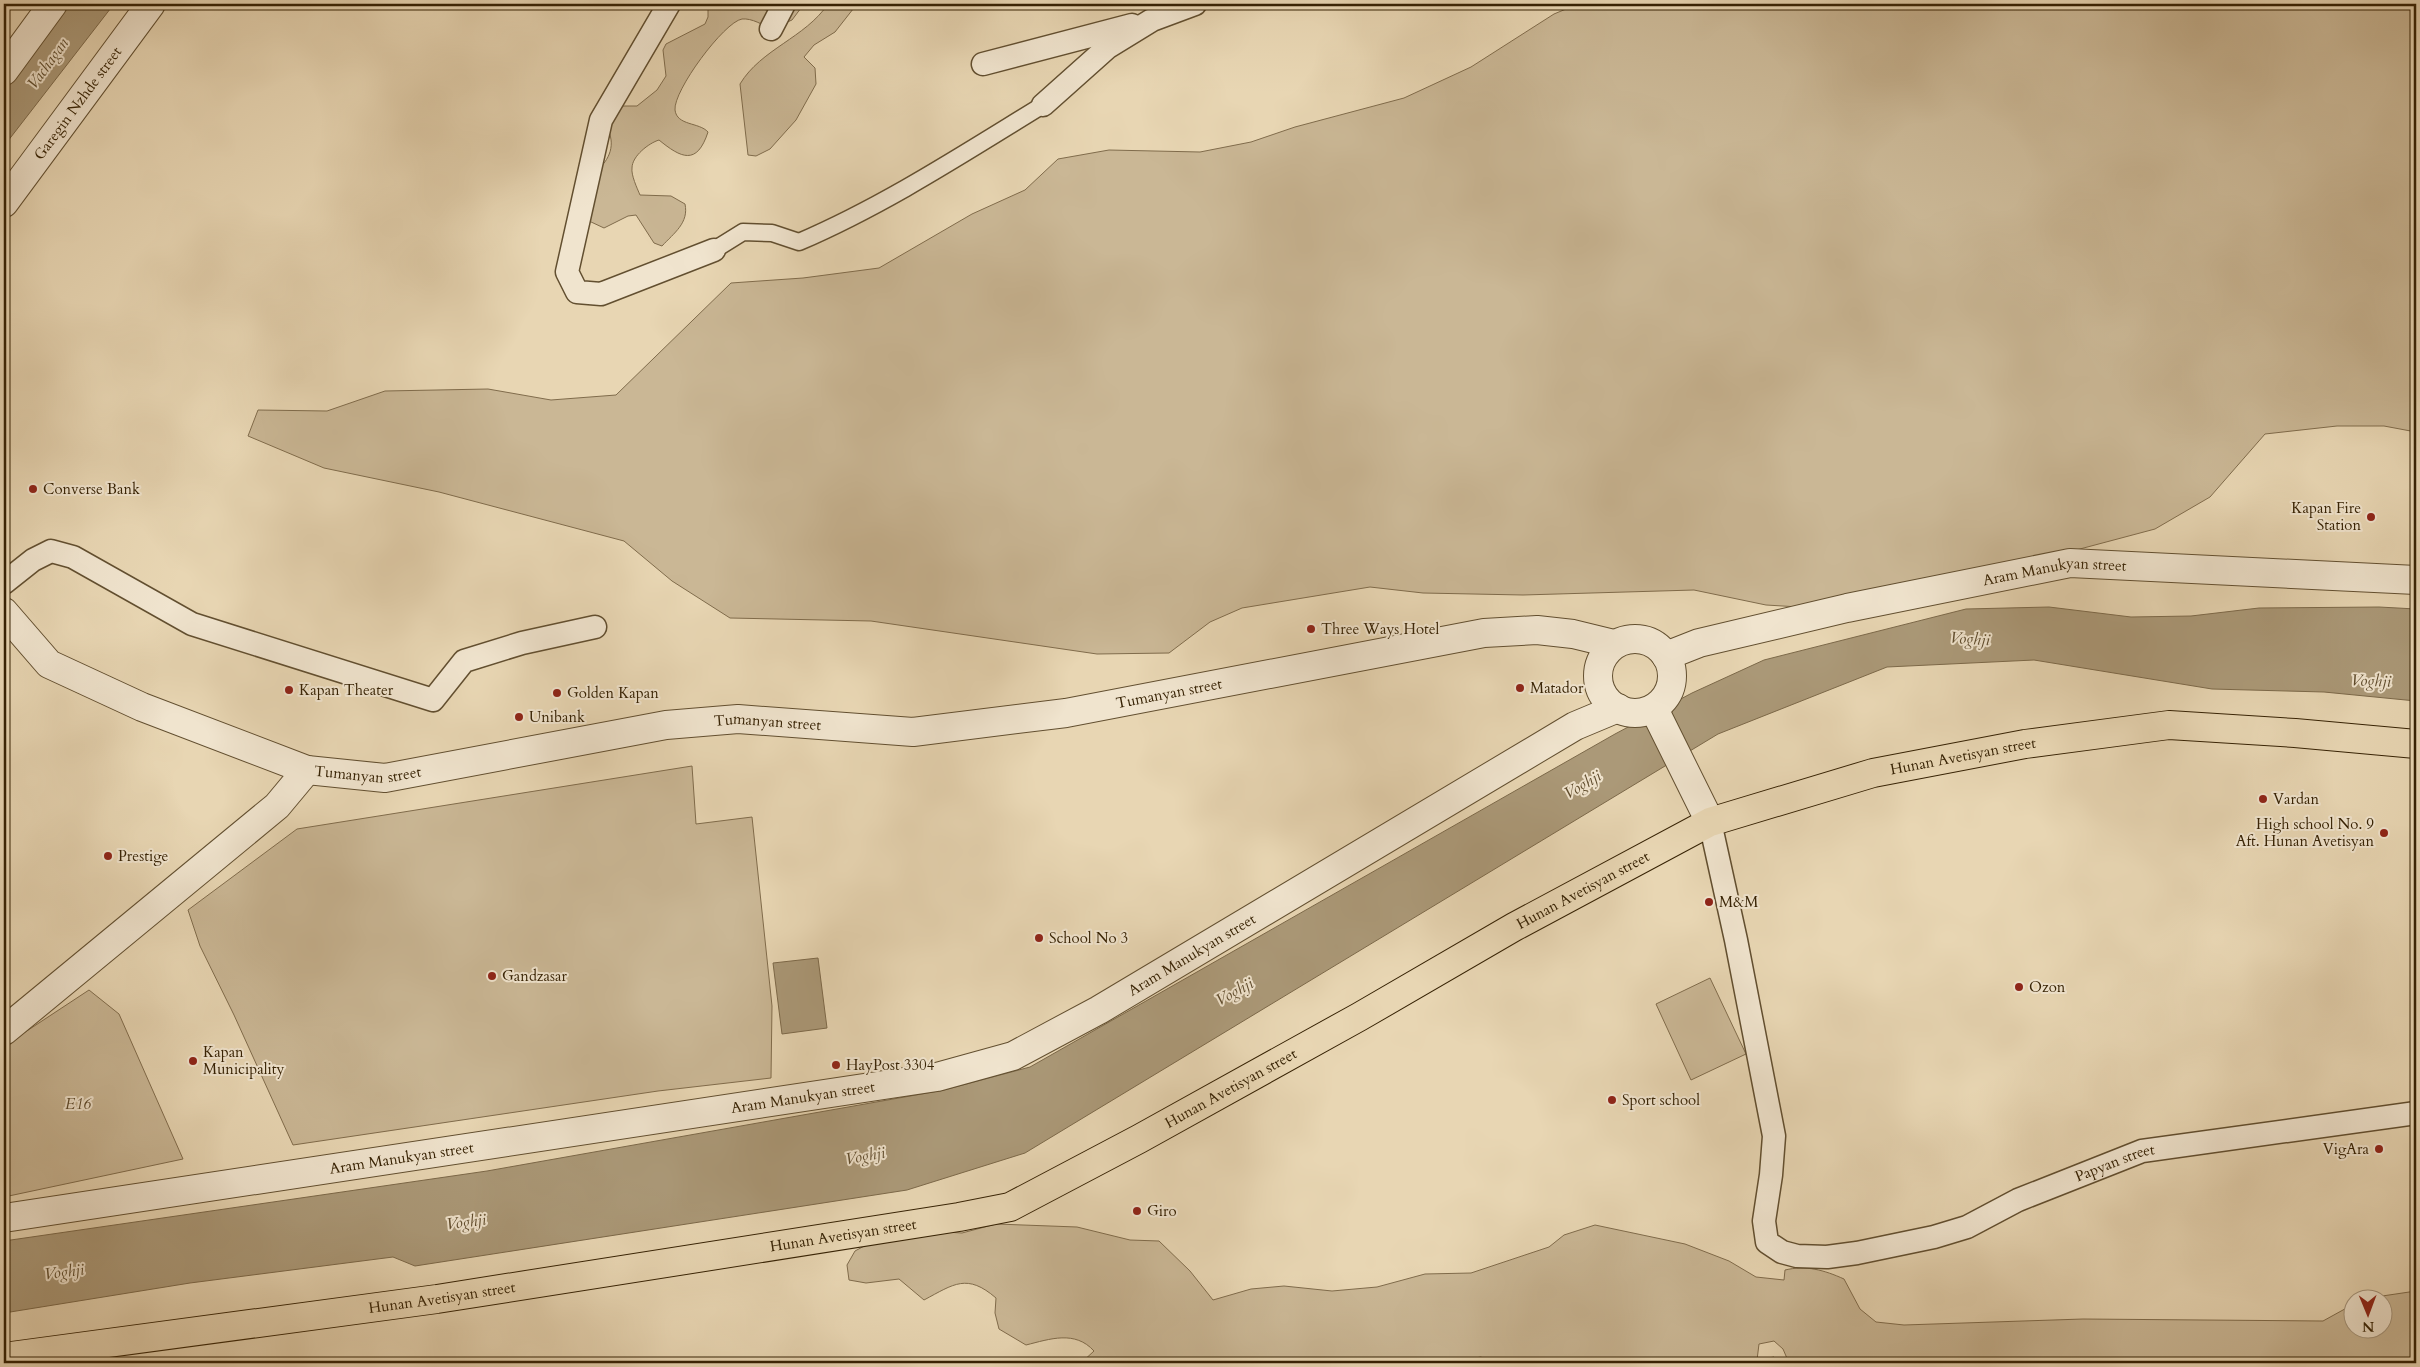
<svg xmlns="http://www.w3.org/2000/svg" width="2420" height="1367" font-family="Cardo,serif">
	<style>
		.green { fill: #cab795; stroke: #806c4c }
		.water { fill: #ab9978; stroke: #7c694a }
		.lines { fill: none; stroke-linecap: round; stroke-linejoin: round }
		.pedestrian-casing { stroke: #624f30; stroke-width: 19 }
		.minor-casing { stroke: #624f30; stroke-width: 25 }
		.tertiary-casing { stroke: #624f30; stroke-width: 30 }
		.trunk-casing { stroke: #362204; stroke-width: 30 }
		.pedestrian { stroke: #f0e4ce; stroke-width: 16 }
		.minor { stroke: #f0e4ce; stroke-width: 22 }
		.tertiary { stroke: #f0e4ce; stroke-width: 28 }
		.trunk { stroke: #e8d6b3; stroke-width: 28 }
		.poi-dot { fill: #8f2418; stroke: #f0e4ce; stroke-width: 2 }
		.labels { text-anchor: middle; stroke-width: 4; stroke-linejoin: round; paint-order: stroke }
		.street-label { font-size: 15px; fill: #362204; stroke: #f0e4ce }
		.poi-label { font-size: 15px; fill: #362204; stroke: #f0e4ce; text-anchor: start }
		.park-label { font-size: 15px; font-style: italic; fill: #5b4728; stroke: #f0e4ce }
		.water-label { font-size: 16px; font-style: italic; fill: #5f4c2d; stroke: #f0e4ce }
	</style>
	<rect width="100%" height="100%" fill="#e8d6b3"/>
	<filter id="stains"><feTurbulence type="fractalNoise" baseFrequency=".004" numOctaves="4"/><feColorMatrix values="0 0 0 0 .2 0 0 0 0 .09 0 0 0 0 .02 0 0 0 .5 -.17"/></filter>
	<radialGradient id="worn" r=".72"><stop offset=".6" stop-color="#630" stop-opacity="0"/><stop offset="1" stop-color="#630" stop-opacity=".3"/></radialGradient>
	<g class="green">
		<path d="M 708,4 L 744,4 L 745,7 L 755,4 L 766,10 L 773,8 L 776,4 L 804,4 L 792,20 L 771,29 C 763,25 752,18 742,19 C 724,22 673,91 675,110 C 677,126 699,122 708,132 C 697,166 681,158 659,140 C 649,143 632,156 632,168 C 631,175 637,188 640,195 L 671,196 L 685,204 C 689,223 674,233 662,246 L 654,243 L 636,215 L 628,216 L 604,228 L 589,221 L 596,171 C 610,160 616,144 607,128 L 621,106 L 637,106 L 657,90 L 666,76 L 663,50 L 666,44 L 705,24 L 708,17 Z"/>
		<path d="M 828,4 L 857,4 L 835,32 L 814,45 L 804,57 L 815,68 L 816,84 L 796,120 L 770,149 L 756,156 L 748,155 L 740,84 C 761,49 805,38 828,4 Z"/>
		<path d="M 1578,4 L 2416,4 L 2416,432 L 2384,426 L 2337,426 L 2265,434 L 2210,497 L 2155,529 L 1986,574 L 1816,608 L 1766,605 L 1694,590 L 1523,595 L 1423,593 L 1370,587 L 1242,608 L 1210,622 L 1169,653 L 1097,654 L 871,621 L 730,618 L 672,581 L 624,541 L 439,492 L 324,468 L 248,436 L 258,410 L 327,411 L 385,391 L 488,389 L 551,400 L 616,395 L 731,283 L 803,278 L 879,268 L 972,214 L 1025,190 L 1058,159 L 1109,150 L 1200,152 L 1251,142 L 1295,127 L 1404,98 L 1471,67 L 1554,14 Z"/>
		<path d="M 692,766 L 696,824 L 752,817 L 772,1006 L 771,1078 L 658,1091 L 293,1145 L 234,1015 L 200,946 L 188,910 L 297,829 Z"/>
		<path d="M 1710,978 L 1746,1054 L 1691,1080 L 1656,1004 Z"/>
		<path d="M 89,990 L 119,1014 L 183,1159 L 4,1197 L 4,1046 Z"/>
		<path d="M 996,1224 L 1077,1227 L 1130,1240 L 1159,1241 L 1190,1271 L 1213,1300 L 1251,1289 L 1284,1286 L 1332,1291 L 1377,1287 L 1425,1274 L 1471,1273 L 1549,1247 L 1564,1235 L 1595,1225 L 1685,1244 L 1729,1261 L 1756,1277 L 1784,1280 L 1785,1270 C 1806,1265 1824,1270 1844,1279 L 1860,1309 L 1876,1322 L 1904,1325 L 2083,1319 L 2323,1321 L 2352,1305 L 2352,1330 L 2382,1330 L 2382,1300 L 2362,1299 L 2416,1291 L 2416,1363 L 1789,1363 L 1783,1349 L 1774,1341 L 1759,1344 L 1757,1360 L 1774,1357 L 1778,1363 L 1491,1363 L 1481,1357 L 1444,1363 L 1081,1363 L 1094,1351 C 1075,1330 1050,1339 1026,1345 L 999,1329 L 995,1313 L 996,1298 C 967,1273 954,1284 924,1300 L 899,1279 L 866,1283 L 849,1280 L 847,1265 L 855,1251 L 868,1244 L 930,1231 L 962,1233 Z"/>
	</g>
	<g class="water">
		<path d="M 69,4 L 114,4 L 4,146 L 4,92 Z"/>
		<path d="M 2049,607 L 2131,617 L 2191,616 L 2259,608 L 2379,607 L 2416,609 L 2416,701 L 2324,692 L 2212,689 L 2034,660 L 1887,667 L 1718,734 L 1025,1153 L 907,1190 L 415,1266 L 393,1257 L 190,1283 L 4,1313 L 4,1241 L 487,1171 L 944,1090 L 1030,1067 L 1615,734 L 1692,693 L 1764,660 L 1966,609 Z"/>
		<path d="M 818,958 L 827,1028 L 782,1034 L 773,963 Z"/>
	</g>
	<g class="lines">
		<defs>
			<path id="pedestrian" d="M 714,250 L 743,232 L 772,233 L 799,242 C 885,205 963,154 1043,105"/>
			<g id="minor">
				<path d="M 669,4 L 601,120 L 567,272 L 577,292 L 601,294 L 714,250"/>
				<path d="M 771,29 L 784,4"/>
				<path d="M 983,64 L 1132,25"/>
				<path d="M 1043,105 L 1108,47 L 1152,20 L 1195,4"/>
				<path d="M 4,583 L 33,560 L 51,551 L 73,557 L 192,624 L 433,700 L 464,661 L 522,643 L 595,627"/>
				<path id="s1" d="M 1710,822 L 1736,940 L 1774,1136 L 1771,1175 L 1764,1221 L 1767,1242 L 1782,1252 L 1797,1256 L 1827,1257 L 1857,1253 L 1934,1237 L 1967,1227 L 2018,1200 L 2142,1151 L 2416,1113"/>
			</g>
			<g id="tertiary">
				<path d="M 4,71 L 53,4"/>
				<path id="s2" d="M 4,203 L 151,4"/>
				<path id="s3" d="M 4,612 L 49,664 L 142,707 L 307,770 L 385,778 L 666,725 L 738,719 L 913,732 L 1066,713 L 1484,633 L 1537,630 L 1573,634 L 1614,644"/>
				<circle cx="1635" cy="676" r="37"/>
				<path id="s4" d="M 1666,656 L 1699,643 L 1847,608 L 2070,563 L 2416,580"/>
				<path d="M 1654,709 L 1710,822"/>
				<path d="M 4,1031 L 277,806 L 307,770"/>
				<path id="s5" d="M 4,1218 L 937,1077 L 1013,1056 L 1099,1010 L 1575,726 L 1618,708"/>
			</g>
			<g id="trunk">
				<path id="s6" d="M 4,1357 L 437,1299 L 959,1217 L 1010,1207 L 1139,1139 L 1359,1017 L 1514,927 L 1710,822 L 1873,773 L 2025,744 L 2169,725 L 2295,733 L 2416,744"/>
			</g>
		</defs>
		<use href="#pedestrian" class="pedestrian-casing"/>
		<use href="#minor" class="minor-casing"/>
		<use href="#tertiary" class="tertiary-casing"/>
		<use href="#trunk" class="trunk-casing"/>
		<use href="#pedestrian" class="pedestrian"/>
		<use href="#minor" class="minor"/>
		<use href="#tertiary" class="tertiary"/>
		<use href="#trunk" class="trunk"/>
	</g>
	<g class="poi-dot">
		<circle cx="33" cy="489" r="5"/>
		<circle cx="2371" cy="517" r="5"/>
		<circle cx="1311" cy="629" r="5"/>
		<circle cx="1520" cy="688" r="5"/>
		<circle cx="289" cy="690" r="5"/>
		<circle cx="557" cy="693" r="5"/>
		<circle cx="519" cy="717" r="5"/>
		<circle cx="2263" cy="799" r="5"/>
		<circle cx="2384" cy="833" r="5"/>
		<circle cx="108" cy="856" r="5"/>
		<circle cx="1709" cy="902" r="5"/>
		<circle cx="1039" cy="938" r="5"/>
		<circle cx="492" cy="976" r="5"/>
		<circle cx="2019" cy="987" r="5"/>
		<circle cx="193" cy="1061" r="5"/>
		<circle cx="836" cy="1065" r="5"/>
		<circle cx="1612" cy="1100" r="5"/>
		<circle cx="2379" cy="1149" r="5"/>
		<circle cx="1137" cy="1211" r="5"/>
	</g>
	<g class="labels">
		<g class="street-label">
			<text dy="5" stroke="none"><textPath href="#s2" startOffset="124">Garegin Nzhde street</textPath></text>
			<text dy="5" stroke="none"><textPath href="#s4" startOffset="399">Aram Manukyan street</textPath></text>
			<text dy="5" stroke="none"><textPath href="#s3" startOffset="1219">Tumanyan street</textPath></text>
			<text dy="5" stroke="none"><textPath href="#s3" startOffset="814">Tumanyan street</textPath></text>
			<text dy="5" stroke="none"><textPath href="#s6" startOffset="2078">Hunan Avetisyan street</textPath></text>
			<text dy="5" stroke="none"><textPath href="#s3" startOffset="409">Tumanyan street</textPath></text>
			<text dy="5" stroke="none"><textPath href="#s6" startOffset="1672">Hunan Avetisyan street</textPath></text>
			<text dy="5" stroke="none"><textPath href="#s5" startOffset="1228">Aram Manukyan street</textPath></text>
			<text dy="5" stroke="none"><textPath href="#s6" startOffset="1268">Hunan Avetisyan street</textPath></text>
			<text dy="5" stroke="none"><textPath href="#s5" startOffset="808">Aram Manukyan street</textPath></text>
			<text dy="5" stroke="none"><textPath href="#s5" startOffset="402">Aram Manukyan street</textPath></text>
			<text dy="5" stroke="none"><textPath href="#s1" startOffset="796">Papyan street</textPath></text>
			<text dy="5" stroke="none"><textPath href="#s6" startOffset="848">Hunan Avetisyan street</textPath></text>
			<text dy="5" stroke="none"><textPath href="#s6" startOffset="442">Hunan Avetisyan street</textPath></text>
		</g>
		<g class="poi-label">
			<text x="43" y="494">Converse Bank</text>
			<text x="2361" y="513" text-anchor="end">Kapan Fire<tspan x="2361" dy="17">Station</tspan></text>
			<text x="1321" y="634">Three Ways Hotel</text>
			<text x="1530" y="693">Matador</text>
			<text x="299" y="695">Kapan Theater</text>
			<text x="567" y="698">Golden Kapan</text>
			<text x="529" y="722">Unibank</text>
			<text x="2273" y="804">Vardan</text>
			<text x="2374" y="829" text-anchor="end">High school No. 9<tspan x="2374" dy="17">Aft. Hunan Avetisyan</tspan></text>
			<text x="118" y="861">Prestige</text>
			<text x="1719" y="907">M&amp;M</text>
			<text x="1049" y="943">School No 3</text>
			<text x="502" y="981">Gandzasar</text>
			<text x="2029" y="992">Ozon</text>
			<text x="203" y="1057">Kapan<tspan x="203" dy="17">Municipality</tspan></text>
			<text x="846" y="1070">HayPost 3304</text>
			<text x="1622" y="1105">Sport school</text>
			<text x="2369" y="1154" text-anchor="end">VigAra</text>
			<text x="1147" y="1216">Giro</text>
		</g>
		<g class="park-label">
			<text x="78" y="1109">E16</text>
		</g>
		<g class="water-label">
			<text transform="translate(47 63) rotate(-54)" y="6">Vachagan</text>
			<text transform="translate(1970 638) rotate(4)" y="6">Voghji</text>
			<text transform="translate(2371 680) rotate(2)" y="6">Voghji</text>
			<text transform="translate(1582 784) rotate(-30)" y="6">Voghji</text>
			<text transform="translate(1234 991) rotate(-29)" y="6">Voghji</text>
			<text transform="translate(865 1155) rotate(-10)" y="6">Voghji</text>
			<text transform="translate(466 1221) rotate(-7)" y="6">Voghji</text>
			<text transform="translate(64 1271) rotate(-7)" y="6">Voghji</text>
		</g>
	</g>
	<rect width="2420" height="1367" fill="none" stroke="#e8d6b3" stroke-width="20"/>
	<rect x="5" y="5" width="2410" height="1357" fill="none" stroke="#362204" stroke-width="2.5"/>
	<rect x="10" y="10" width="2400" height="1347" fill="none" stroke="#362204"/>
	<g transform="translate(2368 1314) rotate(179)"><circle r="24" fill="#f0e4ce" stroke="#a6967d"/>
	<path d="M0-4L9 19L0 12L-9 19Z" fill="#8f2418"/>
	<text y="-8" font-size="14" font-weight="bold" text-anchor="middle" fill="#362204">N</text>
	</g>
	<rect width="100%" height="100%" filter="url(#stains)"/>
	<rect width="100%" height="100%" fill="url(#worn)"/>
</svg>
